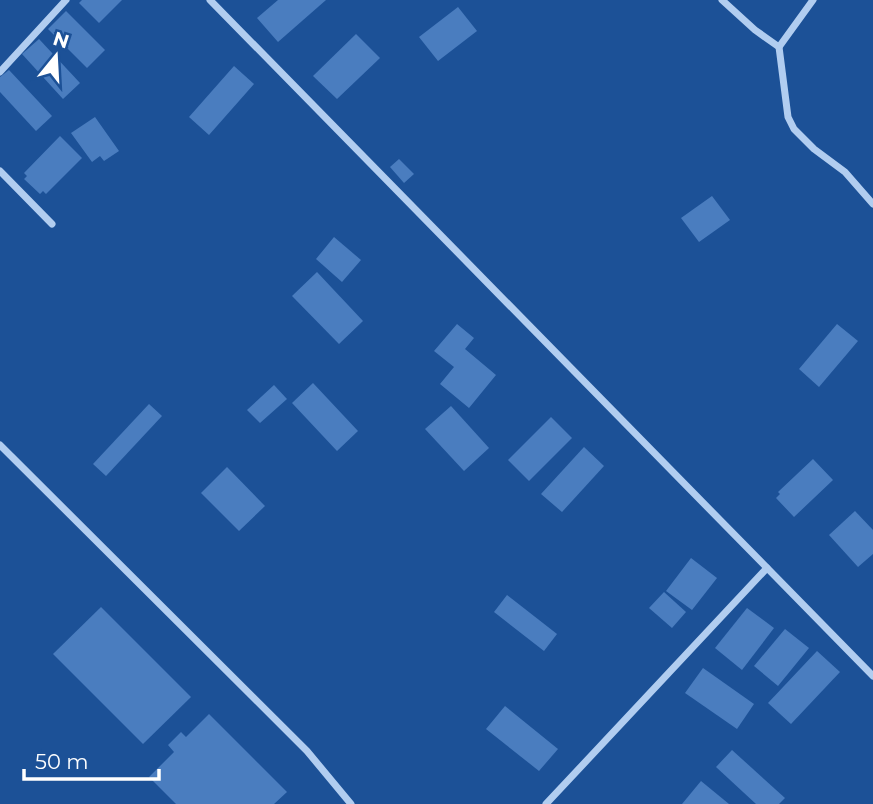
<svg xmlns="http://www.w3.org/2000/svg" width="873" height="804" font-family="Montserrat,sans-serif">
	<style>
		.building { fill: #4a7dbf }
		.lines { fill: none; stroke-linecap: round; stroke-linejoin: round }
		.minor { stroke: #b1cdf0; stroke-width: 7 }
	</style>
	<rect width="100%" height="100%" fill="#1c5197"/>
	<g class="building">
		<path d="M 82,0 L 122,0 L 99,23 L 79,3 Z"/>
		<path d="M 278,0 L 326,0 L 278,42 L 257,18 Z"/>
		<path d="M 458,7 L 477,31 L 438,61 L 419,37 Z"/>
		<path d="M 66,11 L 105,50 L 87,68 L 48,29 Z"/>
		<path d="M 356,34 L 380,58 L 337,99 L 313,76 Z"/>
		<path d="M 39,39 L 80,83 L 63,99 L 22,54 Z"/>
		<path d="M 234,66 L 254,84 L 209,135 L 189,117 Z"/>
		<path d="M 9,70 L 52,116 L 36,131 L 0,92 L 0,77 Z"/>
		<path d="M 95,117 L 119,151 L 104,161 L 100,156 L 92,162 L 71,133 Z"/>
		<path d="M 60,136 L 82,158 L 46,194 L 43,191 L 40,194 L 24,179 L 27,176 L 24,173 Z"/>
		<path d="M 399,159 L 414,174 L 404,183 L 390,167 Z"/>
		<path d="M 712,196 L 730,220 L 699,242 L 681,218 Z"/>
		<path d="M 334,237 L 361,260 L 342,282 L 316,259 Z"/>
		<path d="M 317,272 L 363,321 L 339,344 L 292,296 Z"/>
		<path d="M 457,324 L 474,338 L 465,349 L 496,375 L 469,408 L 440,384 L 454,367 L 434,351 Z"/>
		<path d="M 837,324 L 858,341 L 819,387 L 799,369 Z"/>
		<path d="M 313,383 L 358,431 L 337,451 L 292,403 Z"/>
		<path d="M 274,385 L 287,399 L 260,423 L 247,410 Z"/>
		<path d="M 149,404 L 162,416 L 106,476 L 93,464 Z"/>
		<path d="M 451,406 L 489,448 L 464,471 L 425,429 Z"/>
		<path d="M 551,417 L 572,438 L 529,481 L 508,460 Z"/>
		<path d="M 584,447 L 604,466 L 562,512 L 541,494 Z"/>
		<path d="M 813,459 L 833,480 L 794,517 L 776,498 L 780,494 L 778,492 Z"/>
		<path d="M 227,467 L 265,506 L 239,531 L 201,493 Z"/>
		<path d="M 855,511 L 873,530 L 873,554 L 858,567 L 829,535 Z"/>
		<path d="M 691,558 L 717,578 L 692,610 L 666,591 Z"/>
		<path d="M 664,592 L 686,612 L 672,628 L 649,608 Z"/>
		<path d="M 507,595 L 557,634 L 544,651 L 494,612 Z"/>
		<path d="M 101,607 L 191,697 L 143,744 L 53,654 Z"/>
		<path d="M 747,608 L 774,628 L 742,670 L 715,648 Z"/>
		<path d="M 785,629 L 809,648 L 778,686 L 754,666 Z"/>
		<path d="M 817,651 L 840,672 L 791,724 L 768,703 Z"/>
		<path d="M 703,668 L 754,704 L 737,729 L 685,693 Z"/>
		<path d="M 505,706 L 558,749 L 539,771 L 486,729 Z"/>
		<path d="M 209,714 L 287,792 L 274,804 L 176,804 L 149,777 L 174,752 L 168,745 L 181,732 L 186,737 Z"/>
		<path d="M 732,750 L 785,798 L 779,804 L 756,804 L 716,767 Z"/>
		<path d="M 701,781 L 729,804 L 682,804 Z"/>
	</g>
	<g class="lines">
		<g class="minor">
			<path d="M 210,0 L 873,676"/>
			<path d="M 722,0 L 755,30 L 779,47 L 788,117 L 794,129 L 814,149 L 845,172 L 873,204"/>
			<path d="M 779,47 L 813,0"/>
			<path d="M 0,72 L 66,0"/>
			<path d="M 0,171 L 52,224"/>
			<path d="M 0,445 L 307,751 L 351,804"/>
			<path d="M 546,804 L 767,568"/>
		</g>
	</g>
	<g transform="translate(56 56) rotate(18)" stroke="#1c5197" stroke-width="5" paint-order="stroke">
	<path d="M0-5L12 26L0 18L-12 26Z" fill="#ffffff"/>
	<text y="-10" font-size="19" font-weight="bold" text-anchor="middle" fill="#ffffff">N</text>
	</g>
	<path d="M24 769v10h135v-10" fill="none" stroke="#ffffff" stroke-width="3.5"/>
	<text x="35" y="769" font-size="21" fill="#ffffff" stroke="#1c5197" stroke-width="5" paint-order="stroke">50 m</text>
</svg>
